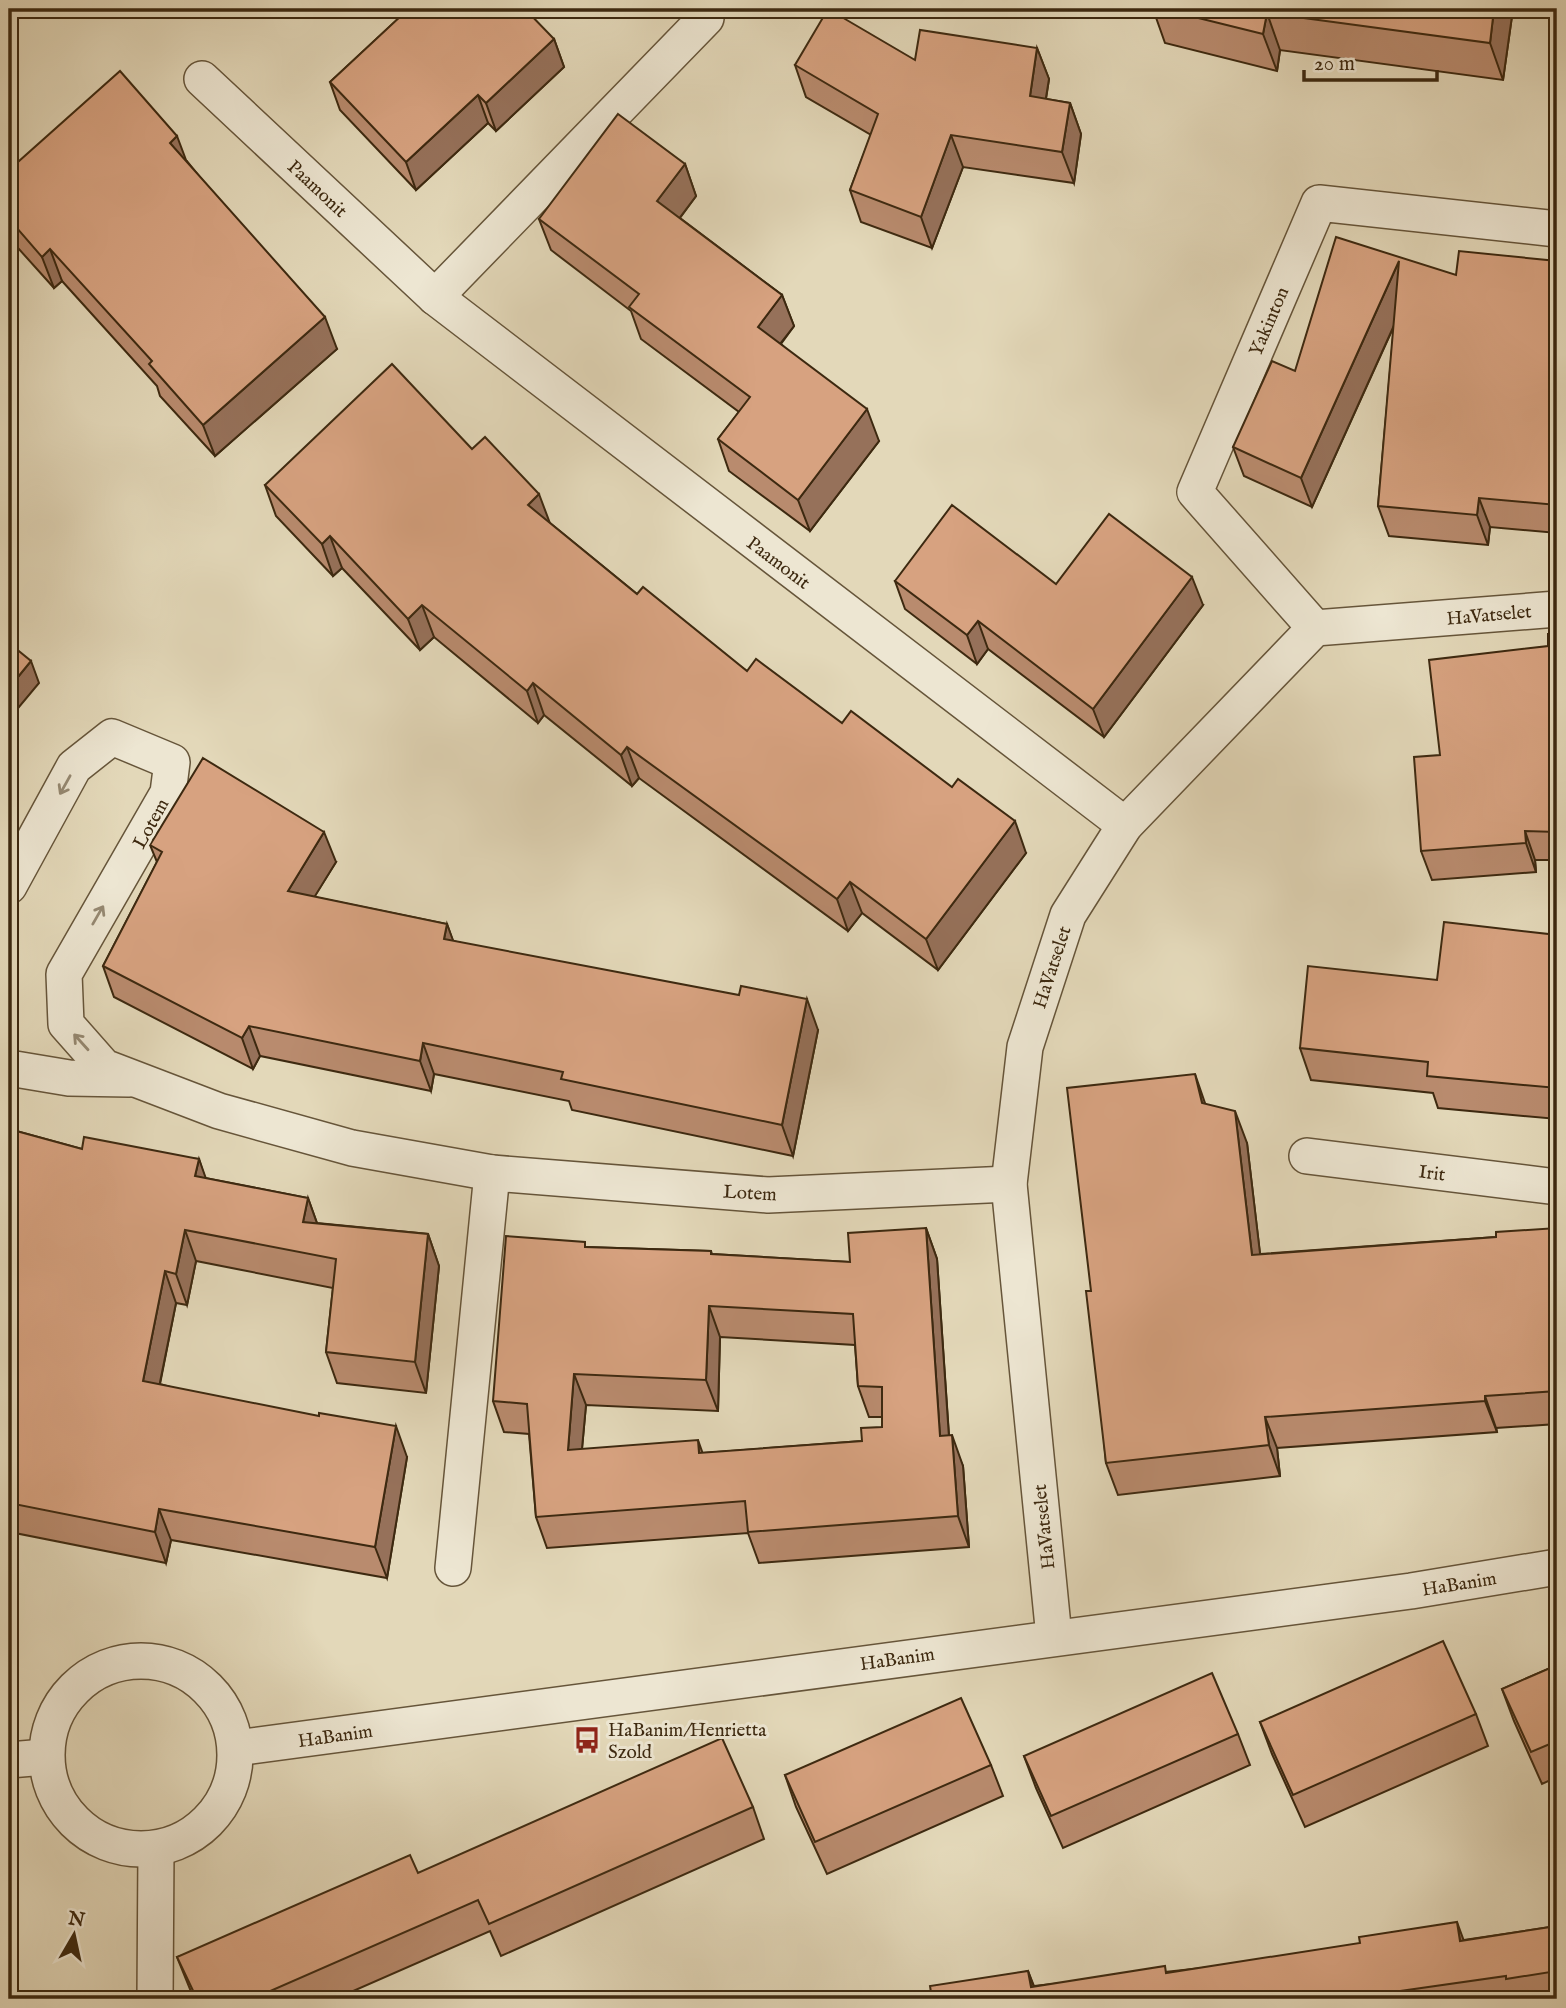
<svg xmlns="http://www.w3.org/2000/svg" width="1566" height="2008" font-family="'IM FELL English',serif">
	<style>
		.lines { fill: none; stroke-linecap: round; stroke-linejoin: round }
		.minor-casing { stroke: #66553a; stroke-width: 38 }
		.minor { stroke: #ede6d2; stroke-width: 35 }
		.wall { fill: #b98b6e; stroke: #3d2910; stroke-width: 2; fill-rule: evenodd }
		.shaded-wall { fill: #96715a; stroke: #3d2910; stroke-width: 2 }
		.building { fill: #d7a280; stroke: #3d2910; stroke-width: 2; fill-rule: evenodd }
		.oneway { stroke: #958871 }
		.labels { text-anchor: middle; stroke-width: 6; stroke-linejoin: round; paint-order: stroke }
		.street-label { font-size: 19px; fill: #3d2910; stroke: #ede6d2 }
		.poi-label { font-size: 19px; fill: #3d2910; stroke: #ede6d2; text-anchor: start }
	</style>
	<rect width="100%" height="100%" fill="#e3d8b9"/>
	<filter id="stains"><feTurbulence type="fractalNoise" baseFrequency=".00286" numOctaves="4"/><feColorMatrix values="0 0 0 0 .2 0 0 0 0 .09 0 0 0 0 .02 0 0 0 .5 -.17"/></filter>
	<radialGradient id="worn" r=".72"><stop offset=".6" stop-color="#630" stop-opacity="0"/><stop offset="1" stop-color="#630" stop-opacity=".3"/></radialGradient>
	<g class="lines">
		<defs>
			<g id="minor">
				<path d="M 202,79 L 435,297 L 1125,825"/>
				<path d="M 435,297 L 706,18 L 700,9"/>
				<path d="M 1315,628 L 1195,492 L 1319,203 L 1557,229"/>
				<path d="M 9,886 L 74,767 L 112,737 L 172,762 L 168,793 L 64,974 L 66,1024 L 104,1067 L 219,1111 L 352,1148 L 492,1173 L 768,1195 L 1009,1184"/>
				<path d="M 9,1068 L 69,1078 L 129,1079"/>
				<path d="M 1307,1156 L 1557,1187"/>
				<path d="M 453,1568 L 492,1173"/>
				<path d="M 1054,1637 L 1009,1184 L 1025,1047 L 1068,915 L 1125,825 L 1315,628 L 1557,609"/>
				<circle cx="141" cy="1755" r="94"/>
				<path d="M 236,1748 L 1411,1591 L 1557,1567"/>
				<path d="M 9,1760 L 45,1757"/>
				<path d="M 155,1999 L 156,1849"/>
			</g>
		</defs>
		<use href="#minor" class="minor-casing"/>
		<use href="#minor" class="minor"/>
	</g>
	<g class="wall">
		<path d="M 1153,9 L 1513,9 L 1503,80 L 1280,50 L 1277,71 L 1165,43 Z"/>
		<path d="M 398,11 L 554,39 L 564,67 L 496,131 L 488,123 L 416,190 L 340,110 L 330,82 L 400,17 Z"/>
		<path d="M 1037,48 L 1049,79 L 1046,99 L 1070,103 L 1081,134 L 1074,183 L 963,167 L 932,248 L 861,222 L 850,190 L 871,135 L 806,97 L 795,65 L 915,60 Z"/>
		<path d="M 187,161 L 337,349 L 215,456 L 160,396 L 157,386 L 62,281 L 54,288 L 9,238 L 9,170 Z"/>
		<path d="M 685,164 L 696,196 L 680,218 L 782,295 L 794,326 L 781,344 L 879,441 L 810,531 L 729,471 L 718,439 L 739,412 L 641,339 L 631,311 L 551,250 L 539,219 Z"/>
		<path d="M 1557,261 L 1557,533 L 1490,527 L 1488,545 L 1389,536 L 1378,506 L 1394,326 L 1312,507 L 1244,476 L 1233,447 L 1295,371 L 1456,275 Z"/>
		<path d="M 472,449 L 550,523 L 637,594 L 747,671 L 842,723 L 1026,853 L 938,970 L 862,913 L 848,931 L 639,778 L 632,786 L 544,715 L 538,723 L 434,637 L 420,650 L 342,568 L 333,576 L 276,516 L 265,485 Z"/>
		<path d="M 895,581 L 1056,584 L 1203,605 L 1104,737 L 988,649 L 977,664 L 905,609 Z"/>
		<path d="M 1557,634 L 1557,860 L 1535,860 L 1536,872 L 1432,880 L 1421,851 L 1440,755 L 1548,646 Z"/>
		<path d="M 150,845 L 336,862 L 314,897 L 447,924 L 453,941 L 818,1030 L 793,1156 L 572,1110 L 569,1101 L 434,1074 L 431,1091 L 260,1056 L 253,1069 L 114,997 L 103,966 L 157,862 Z"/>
		<path d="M 1557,935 L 1557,1119 L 1438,1108 L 1433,1093 L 1311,1080 L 1300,1048 L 1437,980 Z"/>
		<path d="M 1205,1104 L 1247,1143 L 1260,1254 L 1496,1237 L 1557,1228 L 1557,1424 L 1496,1428 L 1497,1432 L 1277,1448 L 1280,1476 L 1118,1495 L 1106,1463 L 1091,1291 Z"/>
		<path d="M 9,1129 L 82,1149 L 199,1159 L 205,1178 L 308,1198 L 317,1223 L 428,1234 L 439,1266 L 426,1393 L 337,1383 L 326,1352 L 333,1288 L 196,1261 L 187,1305 L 176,1303 L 160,1384 L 407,1457 L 387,1578 L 171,1540 L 166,1563 L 10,1532 L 9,1530 Z"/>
		<path d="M 926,1228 L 937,1259 L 949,1435 L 963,1466 L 969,1547 L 759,1563 L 748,1533 L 547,1548 L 536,1517 L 529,1434 L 504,1432 L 493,1401 L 587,1247 L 711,1251 L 712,1254 L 850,1262 ZM 720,1337 L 855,1345 L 858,1386 L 869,1417 L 882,1417 L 882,1427 L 862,1441 L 703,1453 L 582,1449 L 586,1405 L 718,1411 Z"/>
		<path d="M 1557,1665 L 1557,1777 L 1542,1784 L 1514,1721 L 1502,1689 Z"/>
		<path d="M 1476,1714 L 1488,1746 L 1305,1827 L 1272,1754 L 1260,1722 Z"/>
		<path d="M 1238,1734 L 1250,1765 L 1063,1848 L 1036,1788 L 1024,1756 Z"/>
		<path d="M 991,1765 L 1003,1796 L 827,1874 L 796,1807 L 785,1775 Z"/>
		<path d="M 753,1807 L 764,1839 L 501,1956 L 490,1931 L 335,1999 L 194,1999 L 177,1957 L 418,1873 Z"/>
		<path d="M 1557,1926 L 1557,1994 L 1522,1999 L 1514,1999 L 1513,1997 L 1501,1999 L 932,1999 L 1028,1971 L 1034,1986 L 1464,1940 Z"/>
	</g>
	<g class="shaded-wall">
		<path d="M 1494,9 L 1513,9 L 1503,80 L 1490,43 Z"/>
		<path d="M 1267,13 L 1280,50 L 1277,71 L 1263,34 Z"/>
		<path d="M 554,39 L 564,67 L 496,131 L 486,103 Z"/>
		<path d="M 1037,48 L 1049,79 L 1041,128 L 1030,96 Z"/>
		<path d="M 478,95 L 488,123 L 416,190 L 406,162 Z"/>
		<path d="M 1070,103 L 1081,134 L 1074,183 L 1062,152 Z"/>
		<path d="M 951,135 L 963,167 L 932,248 L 921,217 Z"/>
		<path d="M 177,136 L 189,168 L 170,143 Z"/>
		<path d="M 685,164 L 696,196 L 669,232 L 657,201 Z"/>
		<path d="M 50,249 L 62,281 L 54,288 L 42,257 Z"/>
		<path d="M 1399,261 L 1410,290 L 1312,507 L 1301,478 Z"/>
		<path d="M 782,295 L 794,326 L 769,358 L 758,327 Z"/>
		<path d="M 325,317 L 337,349 L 215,456 L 203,425 Z"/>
		<path d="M 867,409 L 879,441 L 810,531 L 798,500 Z"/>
		<path d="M 539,494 L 551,526 L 528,505 Z"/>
		<path d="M 1479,498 L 1490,527 L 1488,545 L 1477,515 Z"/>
		<path d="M 330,536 L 342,568 L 333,576 L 322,544 Z"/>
		<path d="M 1192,577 L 1203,605 L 1104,737 L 1093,709 Z"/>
		<path d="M 422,605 L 434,637 L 420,650 L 408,619 Z"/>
		<path d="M 978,621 L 988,649 L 977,664 L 967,635 Z"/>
		<path d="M 31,661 L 39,683 L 9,719 L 9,688 Z"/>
		<path d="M 533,683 L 544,715 L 538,723 L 527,691 Z"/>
		<path d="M 627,747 L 639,778 L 632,786 L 621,755 Z"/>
		<path d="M 1015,821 L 1026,853 L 938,970 L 926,939 Z"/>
		<path d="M 1525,831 L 1535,860 L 1536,872 L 1526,843 Z"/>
		<path d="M 324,832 L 336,862 L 299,922 L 288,891 Z"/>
		<path d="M 850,882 L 862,913 L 848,931 L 837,899 Z"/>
		<path d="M 447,924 L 458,954 L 444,939 Z"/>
		<path d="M 807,999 L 818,1030 L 793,1156 L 782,1125 Z"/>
		<path d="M 249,1026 L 260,1056 L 253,1069 L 242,1038 Z"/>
		<path d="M 423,1043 L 434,1074 L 431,1091 L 420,1061 Z"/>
		<path d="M 1195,1074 L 1206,1106 L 1202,1103 Z"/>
		<path d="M 1235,1111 L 1247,1143 L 1264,1287 L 1252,1255 Z"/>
		<path d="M 199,1159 L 210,1190 L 195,1176 Z"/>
		<path d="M 308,1198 L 319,1229 L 303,1222 Z"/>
		<path d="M 926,1228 L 937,1259 L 951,1467 L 940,1436 Z"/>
		<path d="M 185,1230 L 196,1261 L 187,1305 L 176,1274 Z"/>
		<path d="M 428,1234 L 439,1266 L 426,1393 L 415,1362 Z"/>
		<path d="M 165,1271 L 176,1303 L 154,1412 L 143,1381 Z"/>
		<path d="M 709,1306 L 720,1337 L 718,1411 L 706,1380 Z"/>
		<path d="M 574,1374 L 586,1405 L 579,1481 L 568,1450 Z"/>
		<path d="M 1485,1396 L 1496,1428 L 1497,1432 L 1485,1401 Z"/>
		<path d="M 1265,1417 L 1277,1448 L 1280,1476 L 1269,1445 Z"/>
		<path d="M 396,1426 L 407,1457 L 387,1578 L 375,1547 Z"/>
		<path d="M 952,1435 L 963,1466 L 969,1547 L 958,1516 Z"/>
		<path d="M 698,1440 L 709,1471 L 699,1453 Z"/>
		<path d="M 159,1509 L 171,1540 L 166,1563 L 155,1532 Z"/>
		<path d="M 1457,1922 L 1465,1944 L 1460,1941 Z"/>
		<path d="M 1028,1971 L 1036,1993 L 1031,1987 Z"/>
	</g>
	<g class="building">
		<path d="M 401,9 L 525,9 L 554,39 L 486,103 L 478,95 L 406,162 L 330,82 L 402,15 L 398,11 Z"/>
		<path d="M 828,9 L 915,60 L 920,30 L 1037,48 L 1030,96 L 1070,103 L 1062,152 L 951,135 L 921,217 L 850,190 L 878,114 L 795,65 Z"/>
		<path d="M 1162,9 L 1494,9 L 1490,43 L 1267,13 L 1263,34 Z"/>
		<path d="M 120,71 L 177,136 L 170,143 L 325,317 L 203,425 L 149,364 L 152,361 L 50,249 L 42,257 L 9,219 L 9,170 Z"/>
		<path d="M 618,114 L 685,164 L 657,201 L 782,295 L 758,327 L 867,409 L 798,500 L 718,439 L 750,397 L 629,307 L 639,294 L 539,219 Z"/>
		<path d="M 1336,237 L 1456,275 L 1459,251 L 1557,261 L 1557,505 L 1479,498 L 1477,515 L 1378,506 L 1399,261 L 1301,478 L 1233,447 L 1272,361 L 1295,371 Z"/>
		<path d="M 392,364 L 472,449 L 485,437 L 539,494 L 528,505 L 637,594 L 643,587 L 747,671 L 756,659 L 842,723 L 851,711 L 952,787 L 958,779 L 1015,821 L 926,939 L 850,882 L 837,899 L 627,747 L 621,755 L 533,683 L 527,691 L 422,605 L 408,619 L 330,536 L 322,544 L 265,485 Z"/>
		<path d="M 952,505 L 1056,584 L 1109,514 L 1192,577 L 1093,709 L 978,621 L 967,635 L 895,581 Z"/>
		<path d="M 1548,634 L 1557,634 L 1557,832 L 1525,831 L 1526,843 L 1421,851 L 1414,757 L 1440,755 L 1429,660 L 1548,646 Z"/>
		<path d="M 9,643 L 31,661 L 9,688 Z"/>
		<path d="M 203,758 L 324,832 L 288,891 L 447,924 L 444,939 L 739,995 L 741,986 L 807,999 L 782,1125 L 561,1079 L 563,1072 L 423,1043 L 420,1061 L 249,1026 L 242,1038 L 103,966 L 162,852 L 150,845 Z"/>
		<path d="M 1444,922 L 1557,935 L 1557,1088 L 1427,1076 L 1428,1062 L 1300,1048 L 1308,966 L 1437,980 Z"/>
		<path d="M 1195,1074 L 1202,1103 L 1235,1111 L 1252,1255 L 1496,1237 L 1496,1232 L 1557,1228 L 1557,1391 L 1485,1396 L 1485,1401 L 1265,1417 L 1269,1445 L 1106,1463 L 1086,1291 L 1091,1291 L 1067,1088 Z"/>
		<path d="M 9,1129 L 82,1149 L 84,1137 L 199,1159 L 195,1176 L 308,1198 L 303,1222 L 428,1234 L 415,1362 L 326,1352 L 336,1259 L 185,1230 L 176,1274 L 165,1271 L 143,1381 L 319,1416 L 319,1413 L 396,1426 L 375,1547 L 159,1509 L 155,1532 L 9,1503 Z"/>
		<path d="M 926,1228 L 940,1436 L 952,1435 L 958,1516 L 748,1532 L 745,1501 L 536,1517 L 527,1404 L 493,1401 L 506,1236 L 585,1242 L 585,1247 L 711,1251 L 711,1254 L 850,1262 L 848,1233 ZM 709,1306 L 853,1314 L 858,1386 L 882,1387 L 882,1427 L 861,1428 L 862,1441 L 699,1453 L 698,1440 L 568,1450 L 574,1374 L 706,1380 Z"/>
		<path d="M 1443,1641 L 1476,1714 L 1293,1795 L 1260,1722 Z"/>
		<path d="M 1557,1665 L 1557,1741 L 1531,1752 L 1502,1689 Z"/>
		<path d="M 1212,1673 L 1238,1734 L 1051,1816 L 1024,1756 Z"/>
		<path d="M 961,1698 L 991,1765 L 815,1842 L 785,1775 Z"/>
		<path d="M 722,1738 L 753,1807 L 489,1924 L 478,1900 L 252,1999 L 197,1999 L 177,1957 L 410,1855 L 418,1873 Z"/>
		<path d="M 1457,1922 L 1460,1941 L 1557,1926 L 1557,1971 L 1506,1979 L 1506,1976 L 1344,1999 L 932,1999 L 930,1986 L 1028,1971 L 1031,1987 L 1165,1966 L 1166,1973 L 1360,1943 L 1359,1937 Z"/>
		<path d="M 860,1996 L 861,1999 L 838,1999 Z"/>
	</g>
	<defs><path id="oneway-shaft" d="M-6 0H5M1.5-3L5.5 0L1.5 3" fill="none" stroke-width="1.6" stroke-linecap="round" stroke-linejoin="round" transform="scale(1.75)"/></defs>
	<g class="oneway">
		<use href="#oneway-shaft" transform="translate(65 785) rotate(119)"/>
		<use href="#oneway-shaft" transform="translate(98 915) rotate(-60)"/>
		<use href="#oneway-shaft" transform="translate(81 1042) rotate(-132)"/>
	</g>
	<defs>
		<symbol id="bus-bare" viewBox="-9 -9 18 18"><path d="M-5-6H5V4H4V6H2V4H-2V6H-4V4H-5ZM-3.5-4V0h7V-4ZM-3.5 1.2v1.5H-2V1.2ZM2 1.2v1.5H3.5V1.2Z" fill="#8f2418" stroke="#ede6d2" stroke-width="2.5" paint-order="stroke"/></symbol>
	</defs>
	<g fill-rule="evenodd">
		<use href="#bus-bare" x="568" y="1721" width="38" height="38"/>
	</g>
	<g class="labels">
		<g class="street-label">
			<text transform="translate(318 188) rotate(43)" y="7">Paamonit</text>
			<text transform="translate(1268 321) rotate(-67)" y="7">Yakinton</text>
			<text transform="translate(779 562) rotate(37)" y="7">Paamonit</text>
			<text transform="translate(1489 614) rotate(-5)" y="7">HaVatselet</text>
			<text transform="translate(150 823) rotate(-61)" y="7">Lotem</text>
			<text transform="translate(1051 967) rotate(-72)" y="7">HaVatselet</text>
			<text transform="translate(1432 1172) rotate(7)" y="7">Irit</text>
			<text transform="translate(750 1192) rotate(3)" y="7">Lotem</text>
			<text transform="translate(1043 1527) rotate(-96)" y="7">HaVatselet</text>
			<text transform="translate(1459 1583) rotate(-9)" y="7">HaBanim</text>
			<text transform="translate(897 1658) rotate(-8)" y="7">HaBanim</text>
			<text transform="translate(335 1735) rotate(-8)" y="7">HaBanim</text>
		</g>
		<g class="poi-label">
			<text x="608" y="1736">HaBanim/Henrietta<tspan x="608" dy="22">Szold</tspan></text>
		</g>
	</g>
	<rect width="1566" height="2008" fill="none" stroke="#e3d8b9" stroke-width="35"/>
	<rect x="10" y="10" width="1545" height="1987" fill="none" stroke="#3d2910" stroke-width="3.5"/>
	<rect x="18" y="18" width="1531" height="1973" fill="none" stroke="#3d2910" stroke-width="2"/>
	<g transform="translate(74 1935) rotate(9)" stroke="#ede6d2" stroke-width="5" paint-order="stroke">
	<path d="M0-5L12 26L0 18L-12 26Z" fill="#3d2910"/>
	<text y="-10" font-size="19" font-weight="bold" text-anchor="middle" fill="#3d2910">N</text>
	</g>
	<path d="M1304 70v10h133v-10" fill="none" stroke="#3d2910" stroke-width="3.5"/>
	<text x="1314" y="70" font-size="21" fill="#3d2910" stroke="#ede6d2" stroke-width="5" paint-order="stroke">20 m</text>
	<rect width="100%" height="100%" filter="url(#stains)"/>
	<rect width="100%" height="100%" fill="url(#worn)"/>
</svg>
